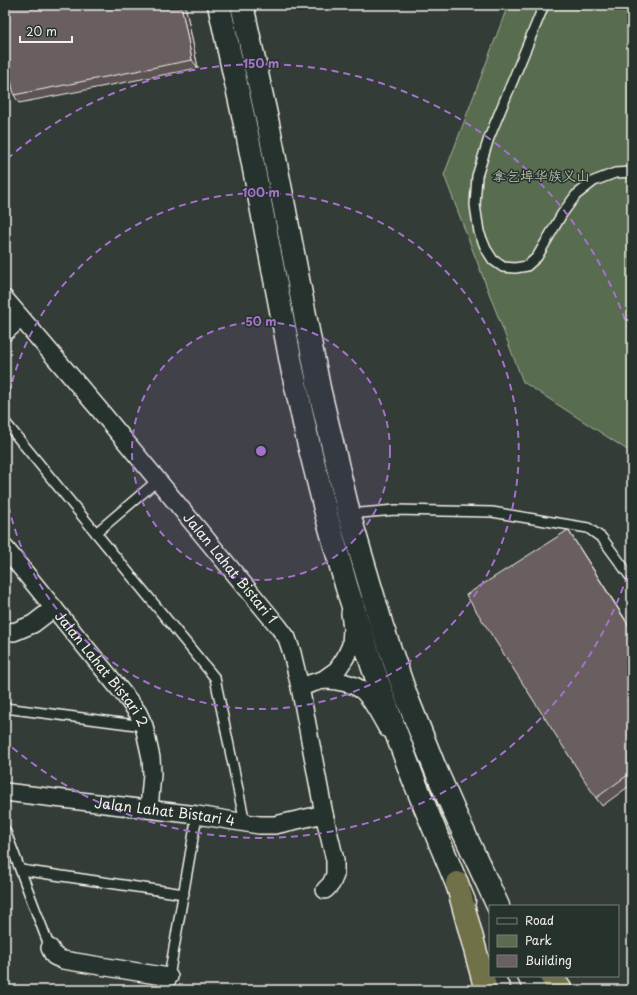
<svg xmlns="http://www.w3.org/2000/svg" width="637" height="995" font-family="'Playpen Sans','LXGW WenKai TC',sans-serif">
	<style>
		.green { fill: #596c4f; stroke: #a6ae9c }
		.lines { fill: none; stroke-linecap: round; stroke-linejoin: round }
		.lane-casing { stroke: #f4f1e8; stroke-width: 12 }
		.street-casing { stroke: #f4f1e8; stroke-width: 20 }
		.secondary-casing { stroke: #f4f1e8; stroke-width: 25 }
		.highway-casing { stroke: #f4f1e8; stroke-width: 25 }
		.lane { stroke: #26332d; stroke-width: 9 }
		.street { stroke: #26332d; stroke-width: 17 }
		.secondary { stroke: #26332d; stroke-width: 22 }
		.highway { stroke: #70704a; stroke-width: 22 }
		.wall { fill: #5b5253; stroke: #f4f1e8 }
		.shaded-wall { fill: #4a4244; stroke: #f4f1e8 }
		.building { fill: #6a5f61; stroke: #f4f1e8 }
		.ring { fill: none; stroke: #a571cd; stroke-width: 2; stroke-dasharray: 7 5 }
		.labels { text-anchor: middle; stroke-width: 3; stroke-linejoin: round; paint-order: stroke }
		.park-label { font-size: 14px; fill: #b6bcab; stroke: #26332d }
		.street-label { font-size: 14px; fill: #f4f1e8; stroke: #26332d }
		.centre { fill: #a571cd; stroke: #26332d; stroke-width: 2 }
		.ring-label { font-size: 12px; text-anchor: middle; font-weight: bold; fill: #a571cd; stroke: #26332d; stroke-width: 3; stroke-linejoin: round; paint-order: stroke }
	</style>
	<rect width="100%" height="100%" fill="#343c37"/>
	<filter id="ink" filterUnits="userSpaceOnUse"><feTurbulence type="fractalNoise" baseFrequency=".025" numOctaves="2"/><feDisplacementMap in="SourceGraphic" scale="8" xChannelSelector="R" yChannelSelector="G"/><feConvolveMatrix kernelMatrix="1 2 1 2 8 2 1 2 1" color-interpolation-filters="sRGB"/></filter>
	<g filter="url(#ink)">
		<path class="green" d="M 508,5 L 632,5 L 632,453 L 523,382 L 444,175 Z"/>
		<g class="lines">
			<defs>
				<g id="lane">
					<path d="M 544,5 L 489,138 L 477,176 L 475,205 L 479,232 L 486,249 L 493,260 L 503,267 L 515,268 L 527,266 L 537,257 L 562,214 L 576,195 L 594,181 L 615,173 L 632,172"/>
					<path d="M 5,422 L 215,678 L 245,823"/>
					<path d="M 349,514 L 395,510 L 492,512 L 588,528 L 602,538 L 632,579"/>
					<path d="M 96,533 L 158,480"/>
					<path d="M 5,708 L 144,726"/>
					<path d="M 5,830 L 50,948"/>
					<path d="M 21,870 L 184,894"/>
					<path d="M 169,977 L 197,815"/>
				</g>
				<g id="street">
					<path id="s1" d="M 5,299 L 98,408 L 278,626 L 287,638 L 292,653 L 300,687 L 324,814 L 335,860 L 335,875 L 331,884 L 325,890"/>
					<path d="M 5,332 L 21,318"/>
					<path id="s2" d="M 5,548 L 130,702 L 138,713 L 144,726 L 151,758 L 152,774 L 149,809"/>
					<path d="M 5,631 L 14,632 L 33,624 L 54,608"/>
					<path d="M 323,680 L 337,670 L 345,658 L 351,645 L 352,629 L 350,613"/>
					<path d="M 300,687 C 308,685 316,681 324,680 C 336,680 353,683 363,691 C 371,698 381,717 387,728"/>
					<path id="s3" d="M 5,792 L 197,815 L 259,825 L 275,825 L 324,814"/>
					<path d="M 50,948 L 54,956 L 63,960 L 169,977"/>
				</g>
				<g id="secondary">
					<path d="M 219,5 L 248,138 L 292,368 L 307,437 L 327,517 L 347,588 L 372,665 L 392,722 L 413,778 L 464,901"/>
					<path d="M 242,5 L 270,133 L 319,388 L 349,514 L 382,626 L 407,698 L 435,768 L 457,818 L 498,906"/>
					<path d="M 493,976 L 499,990"/>
					<path d="M 529,976 L 536,990"/>
				</g>
				<g id="highway">
					<path d="M 457,883 L 486,990"/>
					<path d="M 551,976 L 561,990"/>
				</g>
			</defs>
			<use href="#lane" class="lane-casing"/>
			<use href="#street" class="street-casing"/>
			<use href="#secondary" class="secondary-casing"/>
			<use href="#highway" class="highway-casing"/>
			<use href="#lane" class="lane"/>
			<use href="#street" class="street"/>
			<use href="#secondary" class="secondary"/>
			<use href="#highway" class="highway"/>
		</g>
		<g class="wall">
			<path d="M 185,5 L 198,68 L 19,103 L 14,95 Z"/>
			<path d="M 568,530 L 632,630 L 632,784 L 602,806 L 596,798 Z"/>
		</g>
		<g class="shaded-wall">
			<path d="M 181,5 L 185,5 L 198,68 L 192,60 Z"/>
			<path d="M 568,530 L 632,630 L 632,631 Z"/>
		</g>
		<g class="building">
			<path d="M 5,5 L 181,5 L 192,60 L 14,95 L 5,52 Z"/>
			<path d="M 568,530 L 632,631 L 632,772 L 596,798 L 466,595 Z"/>
		</g>
	</g>
	<circle cx="261" cy="451" r="129" fill="#a571cd" fill-opacity=".12"/>
	<g class="ring">
		<circle cx="261" cy="451" r="129"/>
		<path d="M5 417A258 258 0 1 1 5 485"/>
		<path d="M631 564A387 387 0 0 1 7 743M7 159A387 387 0 0 1 631 338"/>
	</g>
	<g class="labels">
		<g class="park-label">
			<text x="541" y="181">拿乞埠华族义山</text>
		</g>
		<g class="street-label">
			<text dy="5" stroke="none"><textPath href="#s1" startOffset="351">Jalan Lahat Bistari 1</textPath></text>
			<text dy="5" stroke="none"><textPath href="#s2" startOffset="155">Jalan Lahat Bistari 2</textPath></text>
			<text dy="5" stroke="none"><textPath href="#s3" startOffset="161">Jalan Lahat Bistari 4</textPath></text>
		</g>
	</g>
	<circle cx="261" cy="451" r="6" class="centre"/>
	<g class="ring-label">
		<text x="261" y="68">150 m</text>
		<text x="261" y="197">100 m</text>
		<text x="261" y="326">50 m</text>
	</g>
	<rect width="637" height="995" fill="none" stroke="#26332d" stroke-width="20"/>
	<rect x="10" y="10" width="617" height="975" fill="none" stroke="#f4f1e8" stroke-width="1.5" filter="url(#ink)"/>
	<rect x="489" y="905" width="130" height="72" fill="#26332d" stroke="#787f78"/>
	<rect x="497" y="918" width="20" height="6" fill="#26332d" stroke="#787f78"/>
	<text x="525" y="925" font-size="12" fill="#f4f1e8">Road</text>
	<rect x="497" y="935" width="20" height="12" fill="#596c4f" stroke="#787f78"/>
	<text x="525" y="945" font-size="12" fill="#f4f1e8">Park</text>
	<rect x="497" y="955" width="20" height="12" fill="#6a5f61" stroke="#787f78"/>
	<text x="525" y="965" font-size="12" fill="#f4f1e8">Building</text>
	<path d="M20 36v6h52v-6" fill="none" stroke="#f4f1e8" stroke-width="2"/>
	<text x="26" y="36" font-size="12" fill="#f4f1e8" stroke="#26332d" stroke-width="3" paint-order="stroke">20 m</text>
</svg>
